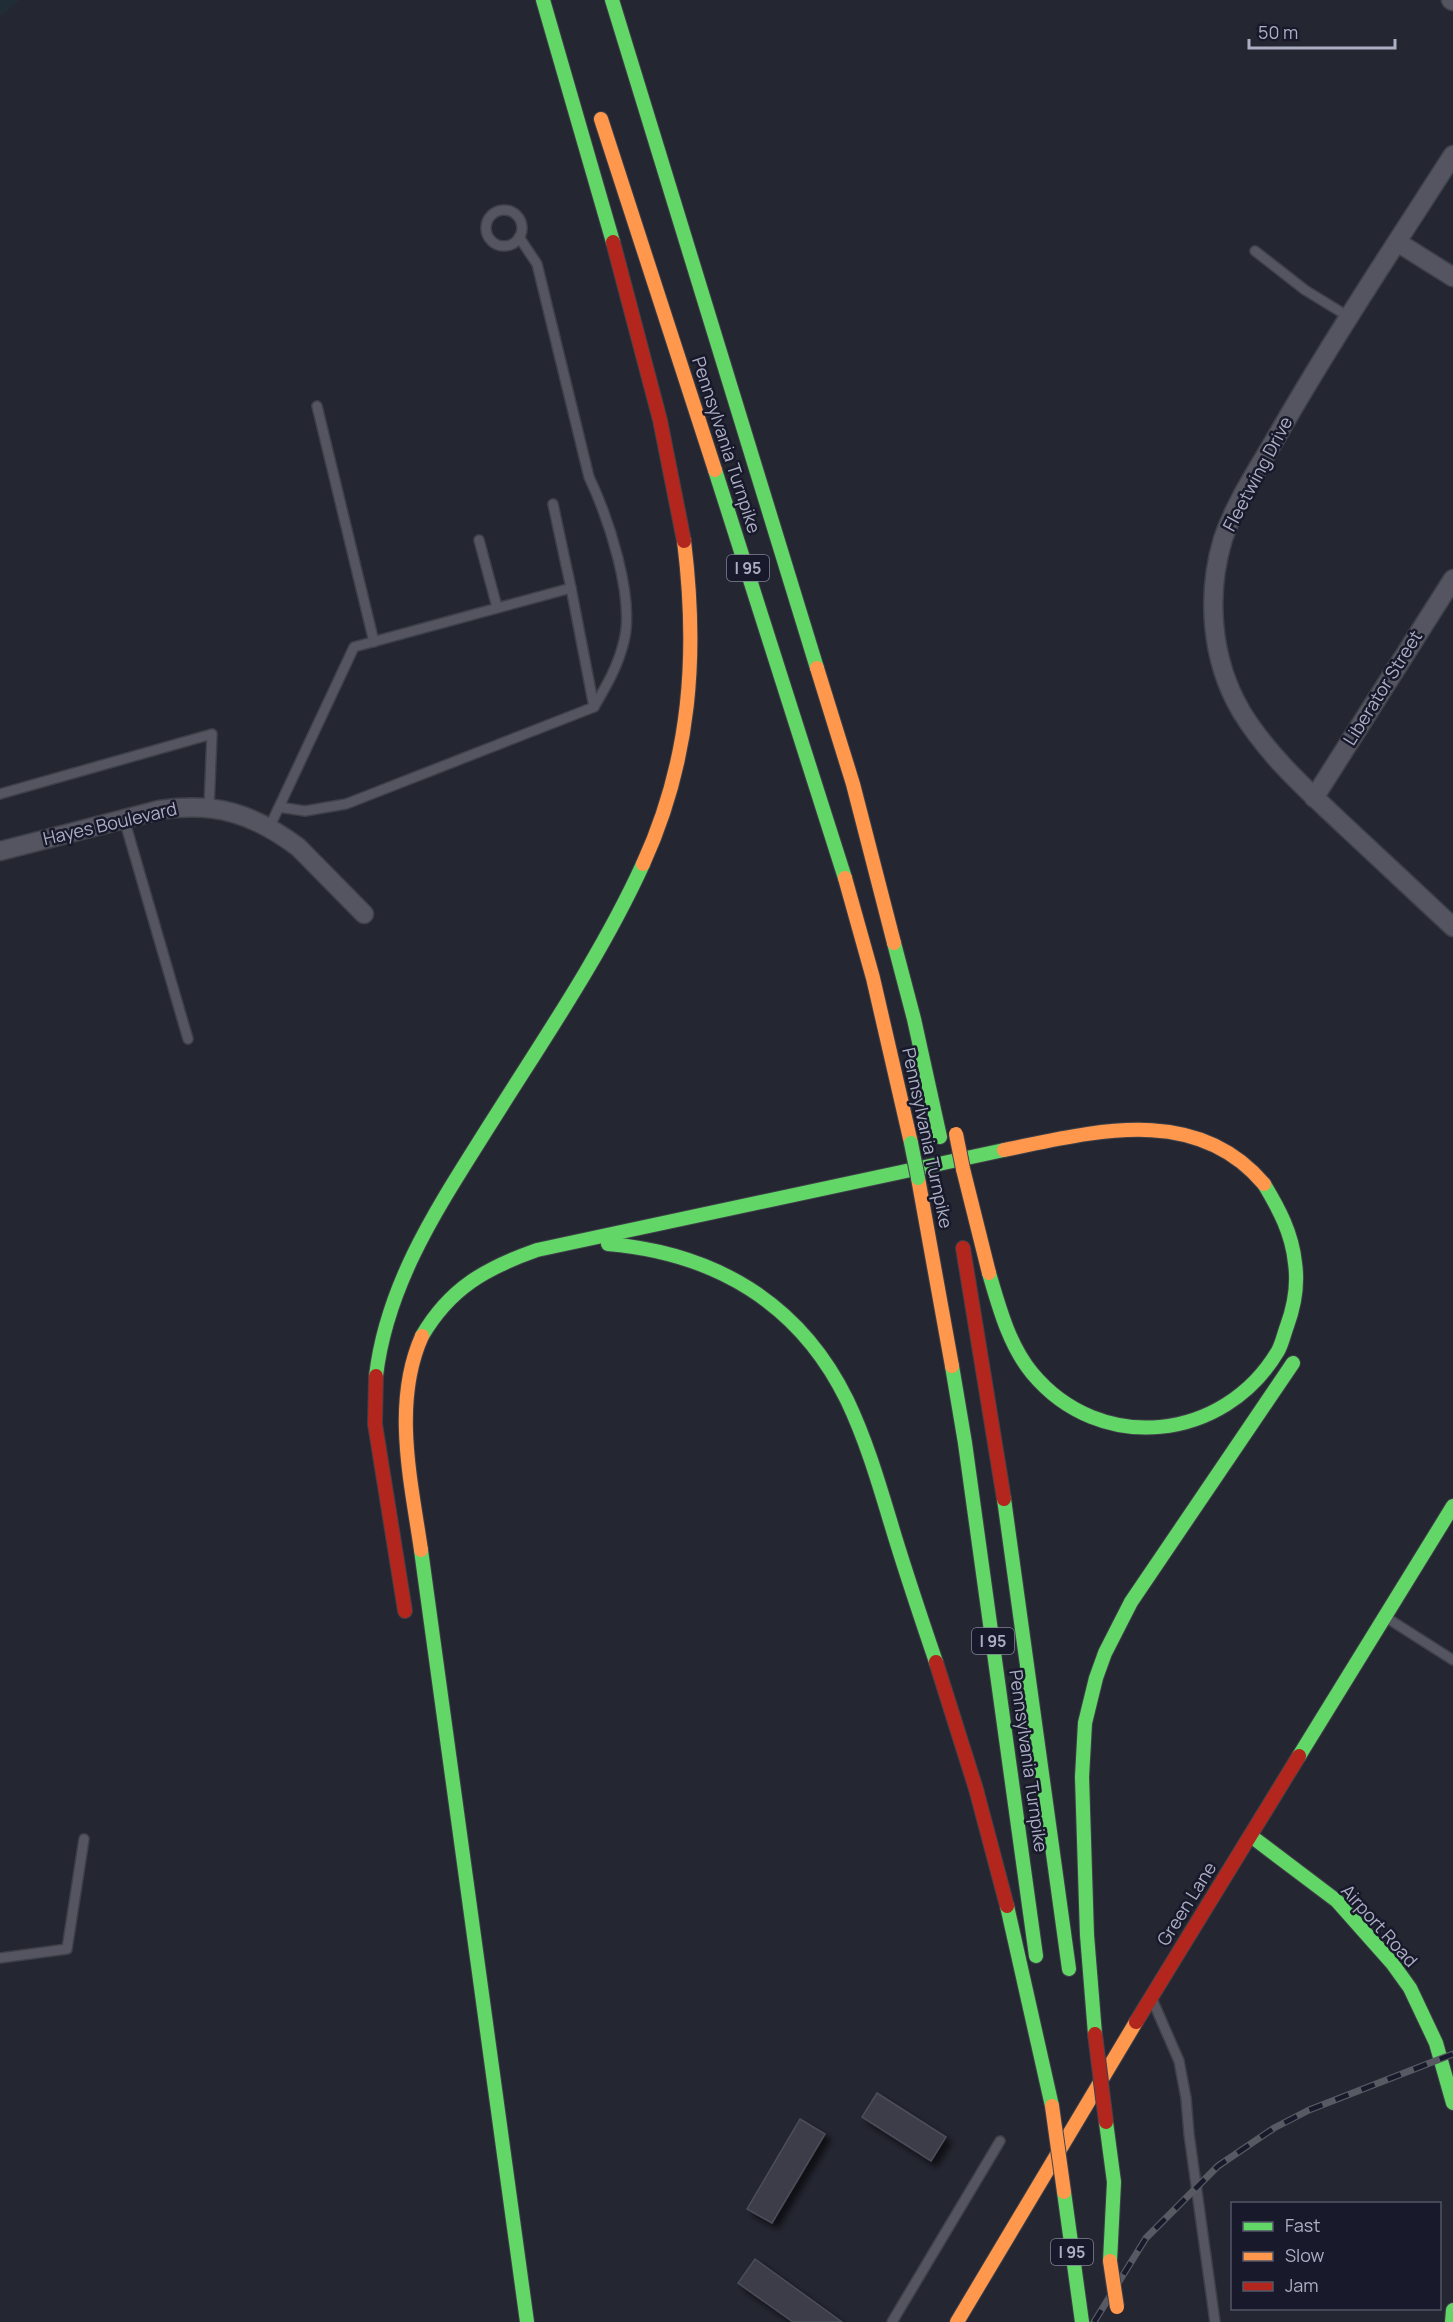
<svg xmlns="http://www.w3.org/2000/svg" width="1453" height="2322" font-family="Manrope,sans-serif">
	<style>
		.green { fill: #212d36 }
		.building { fill: #3c3e48; stroke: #4b4d5a; stroke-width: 1.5; filter: url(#shadow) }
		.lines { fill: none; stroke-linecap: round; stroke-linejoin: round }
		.lane-casing { stroke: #3e4048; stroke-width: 12 }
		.street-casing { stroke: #3e4048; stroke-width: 21 }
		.fast-casing { stroke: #3e4048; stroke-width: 16 }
		.slow-casing { stroke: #3e4048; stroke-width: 16 }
		.jam-casing { stroke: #3e4048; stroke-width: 16 }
		.lane { stroke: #545560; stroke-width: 9 }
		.street { stroke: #545560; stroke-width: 18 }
		.fast { stroke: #63d668; stroke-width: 14 }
		.slow { stroke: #ff974d; stroke-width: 14 }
		.jam { stroke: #b3261e; stroke-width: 14 }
		.rail-casing { stroke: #575963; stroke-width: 7 }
		.rail { stroke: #181a2b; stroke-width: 4.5; stroke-dasharray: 14; stroke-linecap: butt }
		.fast-bridge-casing { stroke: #40424d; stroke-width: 16; stroke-linecap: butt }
		.slow-bridge-casing { stroke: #40424d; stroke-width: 16; stroke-linecap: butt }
		.jam-bridge-casing { stroke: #40424d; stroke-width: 16; stroke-linecap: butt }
		.fast-bridge { stroke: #63d668; stroke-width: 14 }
		.slow-bridge { stroke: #ff974d; stroke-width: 14 }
		.jam-bridge { stroke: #b3261e; stroke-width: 14 }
		.labels { text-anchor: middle; stroke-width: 5; stroke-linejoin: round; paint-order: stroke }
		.shield { fill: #181a2b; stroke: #808296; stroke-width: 1.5 }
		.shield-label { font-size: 16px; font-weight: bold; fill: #acafc4 }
		.street-label { font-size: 18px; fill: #acafc4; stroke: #181a2b }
	</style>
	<defs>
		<filter id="shadow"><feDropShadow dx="5.5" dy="5.5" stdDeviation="3" flood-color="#0009"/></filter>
	</defs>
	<rect width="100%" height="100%" fill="#242631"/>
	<path class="green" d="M 0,0 L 20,0 L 0,17 Z"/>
	<g class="building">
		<path d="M 877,2093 L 946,2137 L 931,2161 L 862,2117 Z"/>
		<path d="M 800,2119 L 825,2134 L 772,2223 L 747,2209 Z"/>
		<path d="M 755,2259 L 842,2322 L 793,2322 L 738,2283 Z"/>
	</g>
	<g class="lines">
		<defs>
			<g id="lane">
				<circle cx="504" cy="228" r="18"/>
				<path d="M 519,237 L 537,264 L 589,477 C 608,517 635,597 624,641 C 618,666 607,685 594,707"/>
				<path d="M 1255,251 L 1305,290 L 1349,317"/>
				<path d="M 317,406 L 374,642"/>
				<path d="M 553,504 L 571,588"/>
				<path d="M 479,540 L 497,607"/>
				<path d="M 0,794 L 212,734 L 209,807"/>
				<path d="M 124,819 L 188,1039"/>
				<path d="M 269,828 L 279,807 L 354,647 L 571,588 L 594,707 L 346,804 L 305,811 L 279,807"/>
				<path d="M 1387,1618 L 1453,1660"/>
				<path d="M 0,1958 L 67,1949 L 84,1839"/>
				<path d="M 1152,1999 L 1179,2061 L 1186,2098 L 1189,2134 L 1215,2322"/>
				<path d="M 892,2322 L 1000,2141"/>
			</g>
			<g id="street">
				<path d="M 1451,0 L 1453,1"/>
				<path d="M 1453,155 C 1393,248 1332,340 1277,436 C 1258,469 1235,503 1223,539 C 1206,595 1211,660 1241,711 C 1268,756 1309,792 1347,828 C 1382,861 1418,894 1453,927"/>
				<path d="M 1397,242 L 1453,277"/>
				<path d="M 1314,798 L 1453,579"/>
				<path d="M 0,851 L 159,810 C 216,802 252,813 298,847 L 364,914"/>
			</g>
			<g id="fast">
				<path d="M 543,0 L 613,242"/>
				<path d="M 612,0 L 817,668"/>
				<path d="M 715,470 L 845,878"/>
				<path d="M 894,943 L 914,1019 L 940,1137"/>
				<path d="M 608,1244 C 714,1253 799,1302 847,1400 C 868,1444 881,1491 895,1537 C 908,1579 922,1621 936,1662"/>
				<path d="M 989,1273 C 999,1307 1009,1345 1032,1373 C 1100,1455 1224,1442 1278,1351 C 1282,1344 1284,1334 1287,1326 C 1294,1307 1298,1284 1295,1263 C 1292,1233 1279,1209 1264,1184"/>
				<path d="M 422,1336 C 450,1288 486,1268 537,1250 L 1004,1150"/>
				<path d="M 952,1366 L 965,1443 L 1036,1956"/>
				<path d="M 376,1376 C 387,1282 440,1204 489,1126 C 543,1040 601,956 643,864"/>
				<path d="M 1004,1499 L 1069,1969"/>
				<path d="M 421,1550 L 527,2322"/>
				<path d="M 1299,1756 L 1453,1506"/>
				<path d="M 1251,1836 L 1337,1901 L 1392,1963 L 1410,1988 L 1436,2043 L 1453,2103"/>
				<path d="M 1007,1906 L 1052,2106"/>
				<path d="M 1095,2034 L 1087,1935 L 1082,1777 L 1085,1723 L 1096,1678 L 1105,1653 L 1131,1602 L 1293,1363"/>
				<path d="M 1106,2122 L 1114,2182 L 1110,2261"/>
				<path d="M 1064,2192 L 1082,2322"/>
				<path d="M 1452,2322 L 1453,2310"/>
			</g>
			<g id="slow">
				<path d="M 601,119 L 715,470"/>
				<path d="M 817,668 L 853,784 L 894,943"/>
				<path d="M 643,864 C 691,759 698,654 684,541"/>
				<path d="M 845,878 L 873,978 L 911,1143"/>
				<path d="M 1004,1150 C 1093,1132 1196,1103 1264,1184"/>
				<path d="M 963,1169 L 989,1273"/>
				<path d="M 918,1178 L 952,1366"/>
				<path d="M 421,1550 C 411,1481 392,1403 422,1336"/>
				<path d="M 957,2322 L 1136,2022"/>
			</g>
			<g id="jam">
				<path d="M 613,242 L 660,420 L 684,541"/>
				<path d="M 963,1248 L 1004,1499"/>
				<path d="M 376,1376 L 375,1424 L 405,1611"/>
				<path d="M 936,1662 L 976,1789 L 1007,1906"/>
				<path d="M 1136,2022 L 1299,1756"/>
			</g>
		</defs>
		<use href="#lane" class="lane-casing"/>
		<use href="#street" class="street-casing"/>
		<use href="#fast" class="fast-casing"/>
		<use href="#slow" class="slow-casing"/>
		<use href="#jam" class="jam-casing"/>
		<use href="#lane" class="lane"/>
		<use href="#street" class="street"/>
		<use href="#fast" class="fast"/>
		<use href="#slow" class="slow"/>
		<use href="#jam" class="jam"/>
		<defs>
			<path id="rail" d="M 1094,2322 L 1146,2238 L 1218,2166 L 1274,2128 L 1309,2110 L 1453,2054"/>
		</defs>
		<use href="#rail" class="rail-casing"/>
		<use href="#rail" class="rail"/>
		<defs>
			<path id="fast-bridge" d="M 911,1143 L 918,1178"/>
			<g id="slow-bridge">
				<path d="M 956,1134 L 963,1169"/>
				<path d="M 1052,2106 L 1064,2192"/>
				<path d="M 1110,2261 L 1117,2307"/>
			</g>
			<path id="jam-bridge" d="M 1095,2034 L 1106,2122"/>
		</defs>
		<use href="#fast-bridge" class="fast-bridge-casing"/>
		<use href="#slow-bridge" class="slow-bridge-casing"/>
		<use href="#jam-bridge" class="jam-bridge-casing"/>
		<use href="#fast-bridge" class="fast-bridge"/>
		<use href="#slow-bridge" class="slow-bridge"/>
		<use href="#jam-bridge" class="jam-bridge"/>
	</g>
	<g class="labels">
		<g class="shield">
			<rect x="727" y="555" width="42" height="26" rx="4.5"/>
			<rect x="972" y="1628" width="42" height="26" rx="4.5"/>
			<rect x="1051" y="2239" width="42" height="26" rx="4.5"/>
		</g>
		<g class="shield-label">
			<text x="748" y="574">I 95</text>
			<text x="993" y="1647">I 95</text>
			<text x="1072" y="2258">I 95</text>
		</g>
		<g class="street-label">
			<text transform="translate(726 445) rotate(72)" y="6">Pennsylvania Turnpike</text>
			<text transform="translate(1258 474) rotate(-62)" y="6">Fleetwing Drive</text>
			<text transform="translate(1383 688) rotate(-58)" y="6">Liberator Street</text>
			<text transform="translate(110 824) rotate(-13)" y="6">Hayes Boulevard</text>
			<text transform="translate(927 1138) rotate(78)" y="6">Pennsylvania Turnpike</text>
			<text transform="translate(1028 1761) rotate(82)" y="6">Pennsylvania Turnpike</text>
			<text transform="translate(1187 1904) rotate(-58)" y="6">Green Lane</text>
			<text transform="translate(1379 1926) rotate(48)" y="6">Airport Road</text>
		</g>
	</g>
	<rect x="1231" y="2202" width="210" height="108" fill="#181a2b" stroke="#535668" stroke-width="1.5"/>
	<rect x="1243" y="2222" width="30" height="9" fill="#63d668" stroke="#535668" stroke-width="1.5"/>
	<text x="1285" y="2232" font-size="18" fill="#acafc4">Fast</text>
	<rect x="1243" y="2252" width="30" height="9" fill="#ff974d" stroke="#535668" stroke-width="1.5"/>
	<text x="1285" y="2262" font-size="18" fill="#acafc4">Slow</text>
	<rect x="1243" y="2282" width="30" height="9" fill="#b3261e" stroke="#535668" stroke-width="1.5"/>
	<text x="1285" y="2292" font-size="18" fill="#acafc4">Jam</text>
	<path d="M1249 39v9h146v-9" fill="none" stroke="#acafc4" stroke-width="3"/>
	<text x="1258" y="39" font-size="18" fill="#acafc4" stroke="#181a2b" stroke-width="4.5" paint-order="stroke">50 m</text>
</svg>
